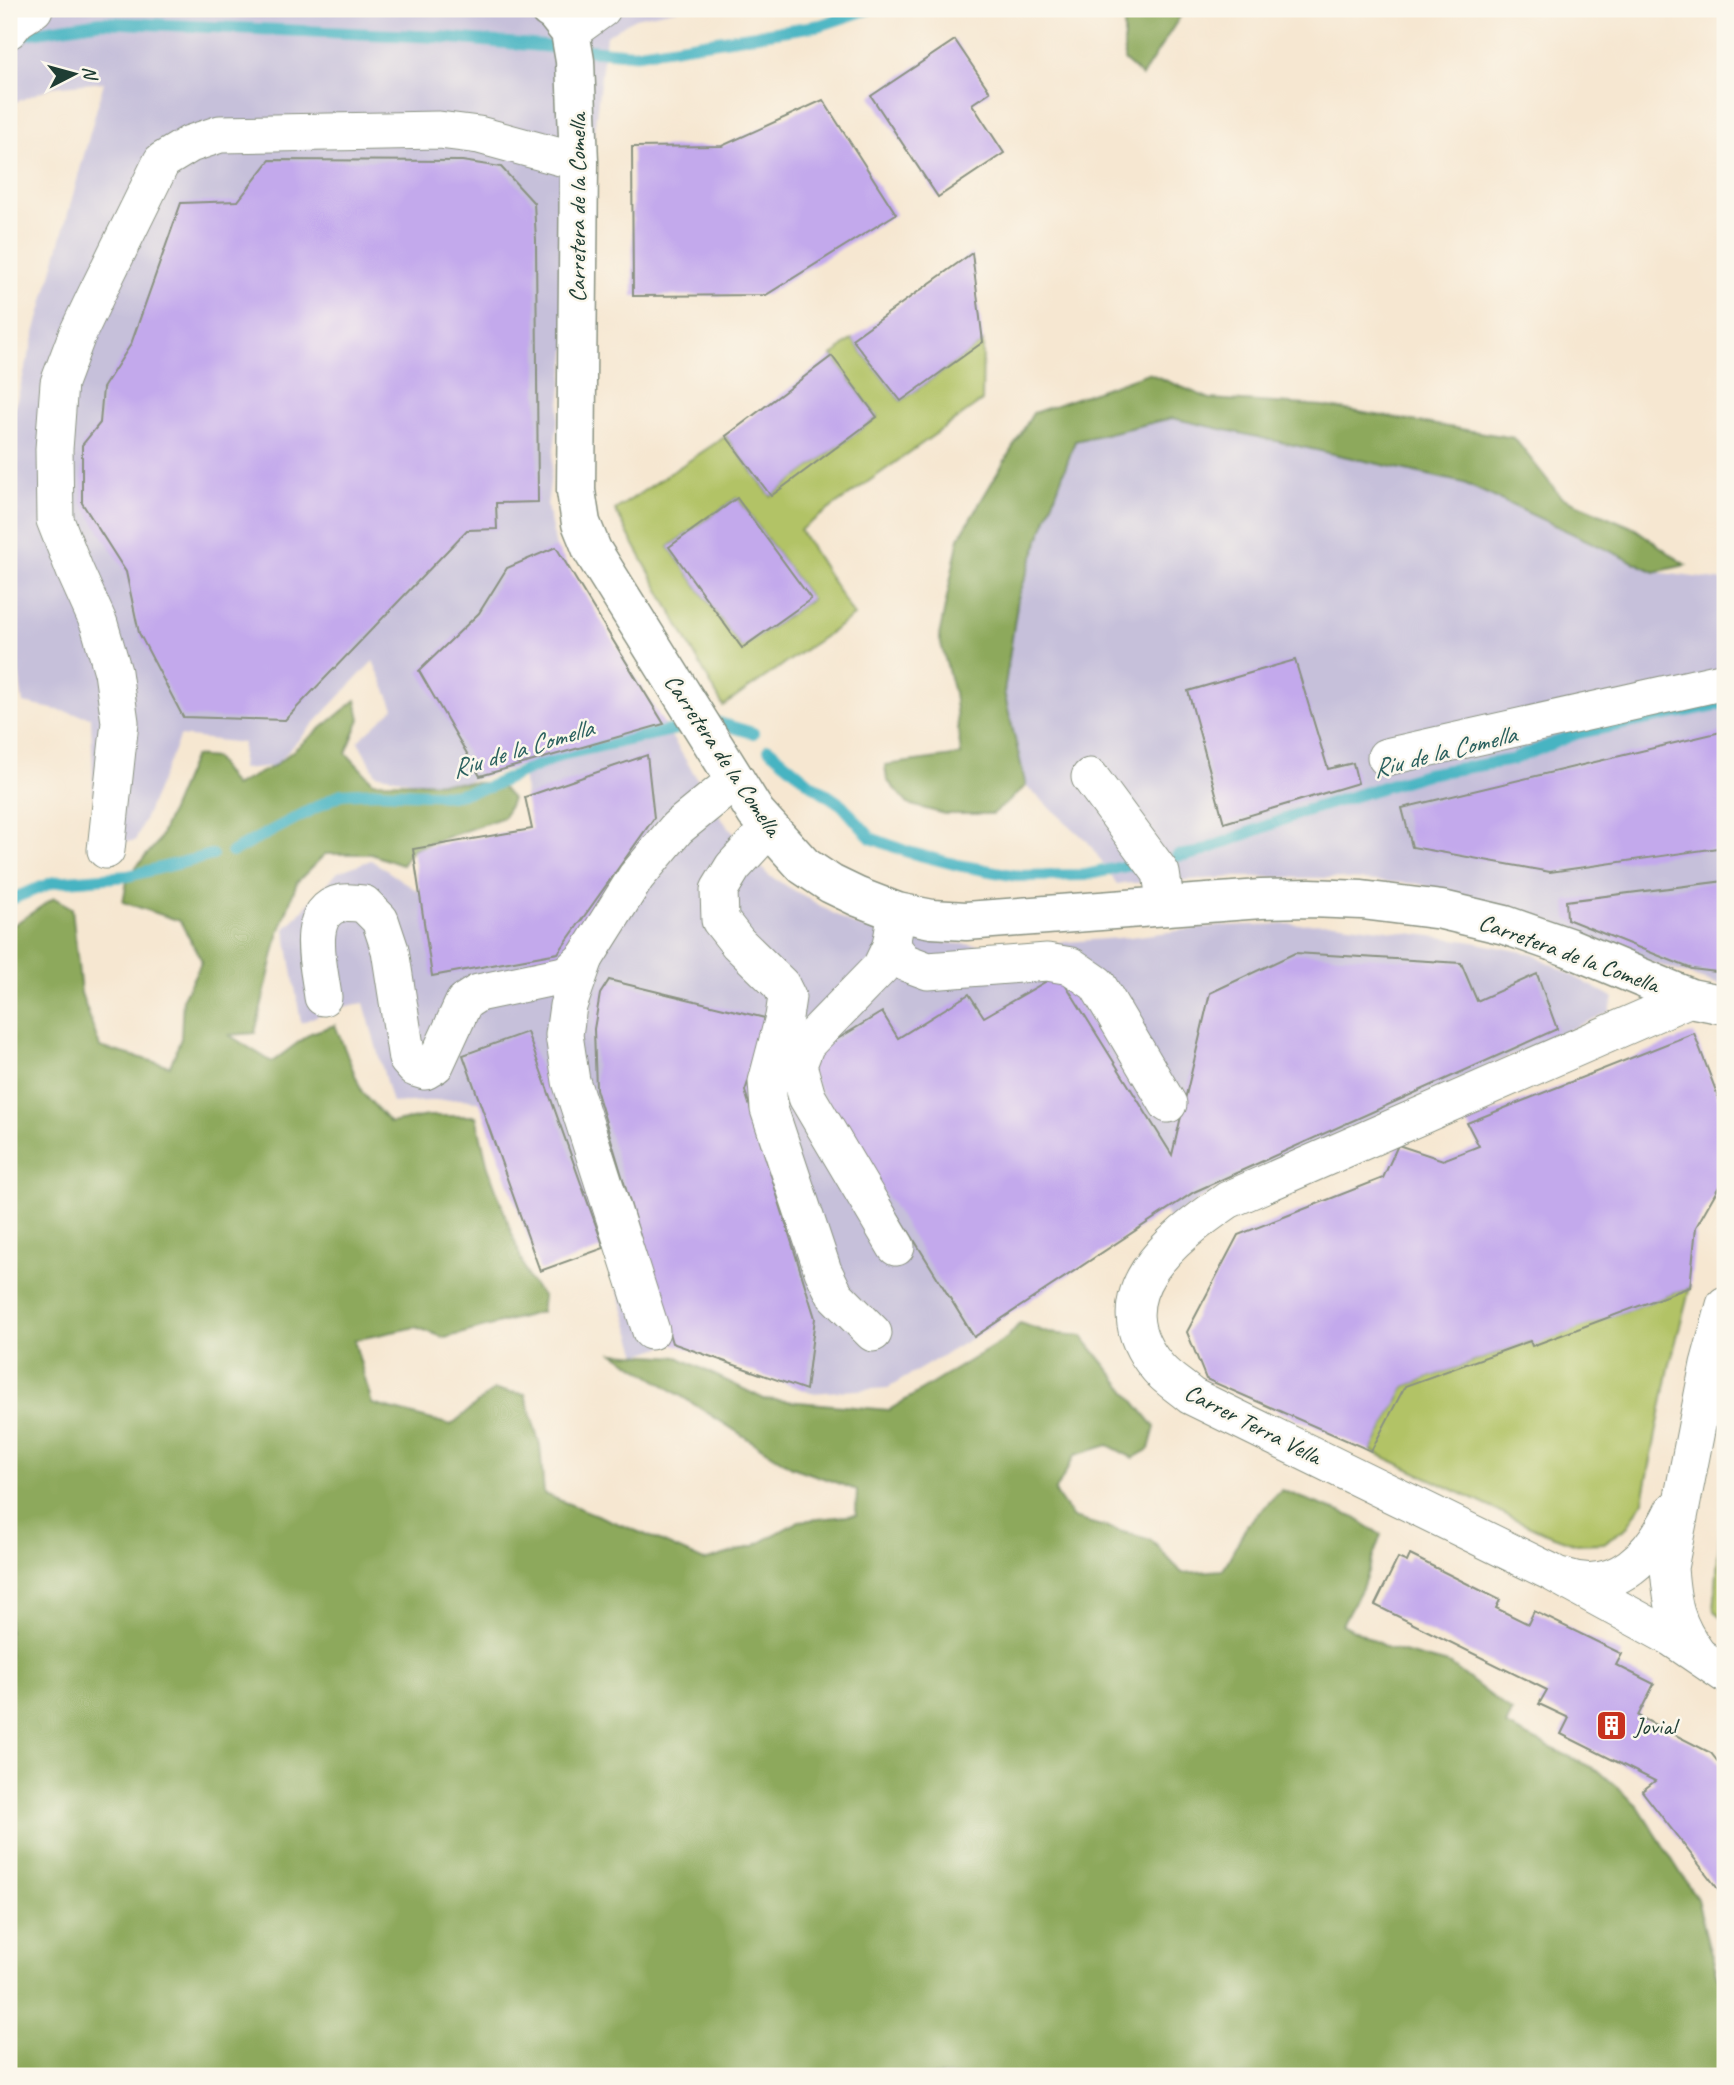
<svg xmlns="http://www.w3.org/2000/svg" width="1734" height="2085" font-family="Caveat,sans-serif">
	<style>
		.industrial { fill: #c6c0da }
		.green { fill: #b2c366; stroke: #68804d; stroke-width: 2; fill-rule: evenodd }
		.forest { fill: #8da95b; stroke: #567348; stroke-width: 2 }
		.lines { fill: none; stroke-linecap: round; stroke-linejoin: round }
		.stream { stroke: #46b4c2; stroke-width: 12 }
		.building { fill: #c3a9ec }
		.minor-casing { stroke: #8a9282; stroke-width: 39 }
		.major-casing { stroke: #8a9282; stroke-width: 41 }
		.minor { stroke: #fff; stroke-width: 37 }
		.major { stroke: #fff; stroke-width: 38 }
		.labels { text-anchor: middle; stroke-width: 5; stroke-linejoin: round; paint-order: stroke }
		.street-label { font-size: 24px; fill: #1f3d34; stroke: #fbf7ec }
		.poi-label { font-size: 24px; fill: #1f3d34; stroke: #fbf7ec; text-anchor: start }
		.water-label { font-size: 26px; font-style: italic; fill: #2b615f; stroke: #fbf7ec }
	</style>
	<rect width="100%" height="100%" fill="#fbf7ec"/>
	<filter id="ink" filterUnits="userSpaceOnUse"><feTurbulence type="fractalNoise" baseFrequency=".0143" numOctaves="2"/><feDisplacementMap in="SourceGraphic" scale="14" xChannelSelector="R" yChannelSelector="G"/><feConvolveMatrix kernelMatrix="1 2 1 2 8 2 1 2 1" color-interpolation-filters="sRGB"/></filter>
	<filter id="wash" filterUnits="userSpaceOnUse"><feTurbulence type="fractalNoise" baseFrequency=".00686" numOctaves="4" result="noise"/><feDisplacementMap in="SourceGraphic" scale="28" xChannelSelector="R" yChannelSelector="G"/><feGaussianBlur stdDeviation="1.57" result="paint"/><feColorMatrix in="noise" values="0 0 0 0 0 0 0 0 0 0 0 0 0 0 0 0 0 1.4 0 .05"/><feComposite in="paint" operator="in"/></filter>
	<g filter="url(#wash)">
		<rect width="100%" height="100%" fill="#f6e7d1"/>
		<g class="industrial">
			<path d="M 39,9 L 680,9 L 635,18 L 606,36 L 547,506 L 556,547 L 721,818 L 768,875 L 853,925 L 910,940 L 1003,947 L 1130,937 L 1216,926 L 1335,923 L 1468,941 L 1533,954 L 1614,998 L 1609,1012 L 1217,1188 L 1169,1219 L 1165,1211 L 974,1337 L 888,1388 L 811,1393 L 673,1343 L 638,1355 L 604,1248 L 537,1263 L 480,1102 L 463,1099 L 392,1103 L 364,1003 L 332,1009 L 301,1023 L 285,929 L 338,872 L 371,860 L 419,892 L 413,849 L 532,829 L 525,797 L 523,765 L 444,788 L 376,774 L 358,741 L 394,708 L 373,661 L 274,766 L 241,769 L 243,743 L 180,736 L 135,841 L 95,843 L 91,717 L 23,703 L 9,597 L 9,428 L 104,82 L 52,87 L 9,105 L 9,35 Z"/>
			<path d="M 1172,418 L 1464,483 L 1655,572 L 1725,581 L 1725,984 L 1720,985 L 1654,963 L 1534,915 L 1418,884 L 1333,878 L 1237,877 L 1117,884 L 1088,842 L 1026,786 L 1002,686 L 1019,590 L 1075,441 Z"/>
		</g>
		<g class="green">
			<path d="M 852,339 L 901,401 L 983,342 L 982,401 L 800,530 L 854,616 L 723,706 L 615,510 L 726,436 L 771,496 L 877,417 L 832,356 ZM 737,498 L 811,599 L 742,648 L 669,547 Z"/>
			<path d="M 9,598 C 15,645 24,679 9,726 Z"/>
			<path d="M 1690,1287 L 1669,1368 L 1643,1501 L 1628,1526 L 1604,1543 L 1576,1544 L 1543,1532 L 1371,1451 L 1405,1386 L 1530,1341 L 1532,1345 Z"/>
			<path d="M 1725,1492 L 1725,1620 L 1714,1611 L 1722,1507 Z"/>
		</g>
		<g class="forest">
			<path d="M 1124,9 L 1185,9 L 1142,76 L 1124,60 Z"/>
			<path d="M 1148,373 L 1210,399 L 1323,406 L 1514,438 L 1561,497 L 1634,528 L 1686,565 L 1655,572 L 1464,483 L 1172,418 L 1075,441 L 1018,598 L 1004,692 L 1026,786 L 993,814 L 944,814 L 908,804 L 887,780 L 885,765 L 961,755 L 954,693 L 939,636 L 959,538 L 1033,413 Z"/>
			<path d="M 356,700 L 360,719 L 346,753 L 373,782 L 498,783 L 512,799 L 504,817 L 413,849 L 402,865 L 371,854 L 325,854 L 297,882 L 278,936 L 255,1033 L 229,1035 L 272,1062 L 311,1033 L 335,1025 L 362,1092 L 390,1123 L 427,1116 L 476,1116 L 488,1167 L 528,1278 L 543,1297 L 541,1312 L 445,1338 L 416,1327 L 354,1340 L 372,1404 L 451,1425 L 494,1390 L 525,1394 L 540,1446 L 544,1494 L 644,1534 L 704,1561 L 754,1546 L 799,1521 L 856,1515 L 857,1490 L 792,1467 L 614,1353 L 678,1357 L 764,1399 L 889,1410 L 1007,1338 L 1020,1323 L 1048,1333 L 1082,1336 L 1155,1427 L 1149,1449 L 1133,1458 L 1108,1445 L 1075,1455 L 1055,1492 L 1073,1518 L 1151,1540 L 1182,1573 L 1223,1570 L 1247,1525 L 1281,1490 L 1353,1517 L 1381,1535 L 1362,1588 L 1342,1624 L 1388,1648 L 1451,1665 L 1512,1712 L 1506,1726 L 1599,1771 L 1638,1806 L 1697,1899 L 1709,1947 L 1725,1999 L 1725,2076 L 9,2076 L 9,928 L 54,898 L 72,908 L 81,993 L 100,1047 L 170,1066 L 181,1038 L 183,998 L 202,961 L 180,921 L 123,902 L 128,876 L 158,842 L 194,756 L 215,758 L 234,786 L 274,766 Z"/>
		</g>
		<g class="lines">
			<g class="stream">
				<path d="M 17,35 L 101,22 L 439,37 L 633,54 L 821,25 L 869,9"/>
				<path d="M 769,749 L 811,784 L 842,805 L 871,838 L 908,852 L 958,865 L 1017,876 L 1085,875 L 1131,865"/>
				<path d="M 232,852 L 341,794 L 378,792 L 453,795 L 489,787 L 561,755 L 712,721 L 753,733"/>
				<path d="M 1177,856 L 1197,853 L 1305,811 L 1426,774 L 1512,760 L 1578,733 L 1725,703"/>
				<path d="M 9,900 L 54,882 L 128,876 L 212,855"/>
			</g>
		</g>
		<g id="blocks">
			<g class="building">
				<path d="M 955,40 L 990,92 L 972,104 L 1004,153 L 938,197 L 871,96 Z"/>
				<path d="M 823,100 L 896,214 L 766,295 L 633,296 L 632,147 L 722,146 Z"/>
				<path d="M 270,160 L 462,161 L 501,167 L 534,203 L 536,240 L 538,502 L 496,503 L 497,529 L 467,530 L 285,720 L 183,717 L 139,633 L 126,572 L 82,503 L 82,445 L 100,423 L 103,388 L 131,344 L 181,203 L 238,201 Z"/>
				<path d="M 972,253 L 983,342 L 901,401 L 852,339 Z"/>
				<path d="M 832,356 L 877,417 L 771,496 L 726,436 Z"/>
				<path d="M 737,498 L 811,599 L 742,648 L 669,547 Z"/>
				<path d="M 556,547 L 664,724 L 480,776 L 419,671 L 479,613 L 507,568 Z"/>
				<path d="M 1295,660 L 1328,769 L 1353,763 L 1358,783 L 1224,823 L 1188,691 Z"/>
				<path d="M 1725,731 L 1725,847 L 1550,872 L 1412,847 L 1402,808 Z"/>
				<path d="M 647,755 L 654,818 L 558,953 L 432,976 L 413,849 L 532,829 L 525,797 Z"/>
				<path d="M 1725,881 L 1725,973 L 1692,969 L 1567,919 L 1566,901 Z"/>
				<path d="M 1295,953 L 1461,963 L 1477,1001 L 1537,974 L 1557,1029 L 1194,1192 L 974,1337 L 803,1060 L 882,1012 L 898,1038 L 969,994 L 984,1017 L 1059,974 L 1172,1155 L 1210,993 Z"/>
				<path d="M 609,980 L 769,1019 L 745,1091 L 815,1318 L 806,1390 L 672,1343 L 596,1089 L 594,1029 L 600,994 Z"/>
				<path d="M 527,1032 L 604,1248 L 540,1271 L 463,1055 Z"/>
				<path d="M 1694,1033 L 1725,1115 L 1725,1176 L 1696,1227 L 1690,1287 L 1532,1346 L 1530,1341 L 1405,1386 L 1371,1451 L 1206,1379 L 1187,1332 L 1238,1235 L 1383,1178 L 1398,1145 L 1443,1160 L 1479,1146 L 1467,1123 Z"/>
				<path d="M 1410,1555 L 1500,1600 L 1496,1608 L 1528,1624 L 1534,1611 L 1622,1654 L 1616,1665 L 1654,1684 L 1638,1716 L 1711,1753 L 1725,1771 L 1725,1898 L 1642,1791 L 1655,1781 L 1561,1734 L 1569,1718 L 1539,1704 L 1547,1690 L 1375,1605 L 1398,1558 L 1407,1562 Z"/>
			</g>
		</g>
	</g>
	<g filter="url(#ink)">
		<use href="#blocks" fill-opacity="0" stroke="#8a9282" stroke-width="2"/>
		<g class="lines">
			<defs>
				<g id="minor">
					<path d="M 9,30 L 17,20 L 34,9"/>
					<path d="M 570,32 L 602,9"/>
					<path d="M 1386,757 L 1725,681"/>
					<path d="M 1090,777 L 1161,873 L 1166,906"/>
					<path d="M 769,828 L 733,867 L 719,890 L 720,920 L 738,943 L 781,985 L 787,997 L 784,1017 L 767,1082 L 769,1109 L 823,1271 L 835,1295 L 873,1333"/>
					<path d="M 106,850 L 120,722 L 113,672 L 99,624 L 75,571 L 55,520 L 54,449 L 59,383 L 77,335 L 96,295 L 162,161 L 190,144 L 220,134 L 439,130 L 479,135 L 579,162"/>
					<path d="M 891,946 L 904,962 L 928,971 L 1047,962 L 1071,966 L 1097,984 L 1168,1104"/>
					<path d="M 585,958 L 568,1006 L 564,1035 L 571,1081 L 651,1331"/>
					<path d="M 323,997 C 320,970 302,910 342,903 C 349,902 357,903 364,904 L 380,920 L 390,950 L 407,1059 L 415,1068 L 425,1071 L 435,1065 L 464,1002 L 478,993 L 568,974 L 585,958 L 636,877 L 677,828 L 736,780"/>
					<path d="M 1690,998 L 1228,1200 C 1171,1239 1097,1296 1158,1368 C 1167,1379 1181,1387 1191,1396 L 1551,1572 L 1672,1638 L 1725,1674"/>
					<path d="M 896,1247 L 807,1097 L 798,1065 L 806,1044 L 881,967 L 891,946 L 897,912"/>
					<path d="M 1565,1577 C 1616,1596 1653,1553 1673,1511"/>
					<path d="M 1697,1654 C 1675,1623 1672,1605 1669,1568 L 1709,1364 L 1725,1305"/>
				</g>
				<path id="major" d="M 549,9 L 555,13 L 570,32 L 575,61 L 579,162 L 576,491 L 581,523 L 592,550 L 756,813 L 804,866 L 831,884 L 858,897 L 897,912 L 932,919 L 966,921 L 1261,899 L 1310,898 L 1362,900 L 1442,910 L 1505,925 L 1568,947 L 1690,998 L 1725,1005"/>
			</defs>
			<use href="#minor" class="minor-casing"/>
			<use href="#major" class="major-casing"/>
			<use href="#minor" class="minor"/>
			<use href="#major" class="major"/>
		</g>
	</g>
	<defs>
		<symbol id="building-square" viewBox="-11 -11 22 22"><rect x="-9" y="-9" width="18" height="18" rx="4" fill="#c8321e" stroke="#fbf7ec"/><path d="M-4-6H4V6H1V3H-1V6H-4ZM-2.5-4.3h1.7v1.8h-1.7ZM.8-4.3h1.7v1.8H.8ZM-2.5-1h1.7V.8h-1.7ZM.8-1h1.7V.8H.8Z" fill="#fff"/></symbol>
	</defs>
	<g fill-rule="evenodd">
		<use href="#building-square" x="1594" y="1708" width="35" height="35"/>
	</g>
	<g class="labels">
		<g class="street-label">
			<text transform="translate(577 208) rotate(-90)" y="8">Carretera de la Comella</text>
			<text transform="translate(723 755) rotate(56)" y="8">Carretera de la Comella</text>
			<text transform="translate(1569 953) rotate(20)" y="8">Carretera de la Comella</text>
			<text transform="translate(1253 1424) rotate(27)" y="8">Carrer Terra Vella</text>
		</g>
		<g class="poi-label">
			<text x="1634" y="1734">Jovial</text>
		</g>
		<g class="water-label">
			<text transform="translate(522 748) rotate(-17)" y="9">Riu de la Comella</text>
			<text transform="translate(1444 751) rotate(-14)" y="9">Riu de la Comella</text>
		</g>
	</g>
	<rect width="1734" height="2085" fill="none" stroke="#fbf7ec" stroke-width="35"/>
	<g transform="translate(74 74) rotate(84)" stroke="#fbf7ec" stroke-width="5" paint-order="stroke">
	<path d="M0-5L12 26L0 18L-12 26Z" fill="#1f3d34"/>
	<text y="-10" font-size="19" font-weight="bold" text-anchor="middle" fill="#1f3d34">N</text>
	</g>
</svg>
